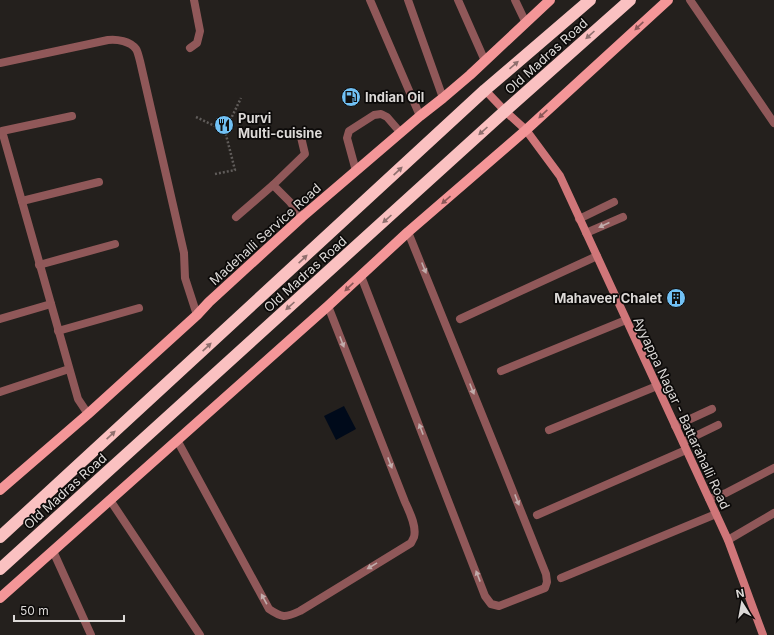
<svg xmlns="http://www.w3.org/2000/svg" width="774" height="635" font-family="Inter,sans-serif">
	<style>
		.water { fill: #000a1a }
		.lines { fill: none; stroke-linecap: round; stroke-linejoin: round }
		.path { stroke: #605c5a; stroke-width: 2.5; stroke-dasharray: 2 2; stroke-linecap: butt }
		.lane { stroke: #905859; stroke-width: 8 }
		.street { stroke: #905859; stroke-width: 8 }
		.secondary { stroke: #d07679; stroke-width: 8 }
		.primary { stroke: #f49698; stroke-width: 10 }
		.highway { stroke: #fac1c1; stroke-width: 12 }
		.oneway { fill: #8c5758 }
		.oneway2 { fill: #8f6f6e }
		.oneway3 { fill: #c1acab }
		.labels { text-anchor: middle; stroke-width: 3.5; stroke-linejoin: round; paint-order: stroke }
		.street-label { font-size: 13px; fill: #dcd9d7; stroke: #0c0a09 }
		.poi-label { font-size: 13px; font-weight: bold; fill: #dcd9d7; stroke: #0c0a09; text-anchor: start }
	</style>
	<rect width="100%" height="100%" fill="#24201d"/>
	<path class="water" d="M 344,406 L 356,429 L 336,440 L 324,416 Z"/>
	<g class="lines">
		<g class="path">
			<path d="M 196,117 L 225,131 L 241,98"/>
			<path d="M 215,174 L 235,170 L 225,131"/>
		</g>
		<g class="lane">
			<path d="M 300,133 L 305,154 L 273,185 L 290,202 L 302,217"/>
			<path d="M 356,171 L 347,138 L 349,131 L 374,115 L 381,114 L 387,117 L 400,132"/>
			<path d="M 236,217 L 273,185"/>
			<path d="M 177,440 L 269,609 C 282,618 285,618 300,611 L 411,543 C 412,541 413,539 414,537 C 417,526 409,511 405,502 L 328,306"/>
			<path d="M 709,499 L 726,493 L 774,468"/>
			<path d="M 53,551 L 91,635"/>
		</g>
		<g class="street">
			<path d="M 370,0 L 420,116"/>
			<path d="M 408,0 L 443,98"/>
			<path d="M 458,0 L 485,61"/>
			<path d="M 515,0 L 526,23"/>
			<path d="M 690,0 L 774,123"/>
			<path d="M 190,48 L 197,43 L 200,31 L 194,0"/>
			<path d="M 0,63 L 108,40 C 117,39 130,41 136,49 C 138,52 139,58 140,61 L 184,253 L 185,278 L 197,315"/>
			<path d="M 72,116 L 2,131 L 78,399 L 88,414"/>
			<path d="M 22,201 L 99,182"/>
			<path d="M 579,219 L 614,202"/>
			<path d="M 586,233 L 623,217"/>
			<path d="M 39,265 L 115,244"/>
			<path d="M 361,276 L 485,596 L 491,604 L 499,606 L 545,588 L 547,582 L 546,574 L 502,464 L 408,232"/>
			<path d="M 0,319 L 51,304"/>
			<path d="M 460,319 L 597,256"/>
			<path d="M 58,331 L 139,308"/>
			<path d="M 501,371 L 626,320"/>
			<path d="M 0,392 L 69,369"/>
			<path d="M 675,426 L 712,409"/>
			<path d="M 549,430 L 657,386"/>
			<path d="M 683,442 L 718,425"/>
			<path d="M 110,500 L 200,635"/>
			<path d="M 537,515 L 686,450"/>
			<path d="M 728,540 L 774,513"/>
			<path d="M 561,578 L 716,514"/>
		</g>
		<path class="secondary" d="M 485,90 L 505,111 L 526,130 L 560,176 L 728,540 L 763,635"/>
		<g class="primary">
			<path d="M 0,490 L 88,414 L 197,315 L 209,302 L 302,217 L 420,116 L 443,98 L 470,75 L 550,0"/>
			<path d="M 0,598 L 328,306 L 408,232 L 526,130 L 668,0"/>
		</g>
		<g class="highway">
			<path d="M 0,537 L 485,90 L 590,0"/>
			<path d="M 0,569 L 505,111 L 630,0"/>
		</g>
	</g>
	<defs><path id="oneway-solid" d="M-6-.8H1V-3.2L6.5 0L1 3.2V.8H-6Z"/></defs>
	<g class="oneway">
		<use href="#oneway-solid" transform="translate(639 26) rotate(137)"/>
		<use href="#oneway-solid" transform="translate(543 114) rotate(137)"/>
		<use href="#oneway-solid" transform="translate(446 200) rotate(139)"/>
		<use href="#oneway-solid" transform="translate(349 287) rotate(137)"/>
	</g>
	<g class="oneway2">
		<use href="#oneway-solid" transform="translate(590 35) rotate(138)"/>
		<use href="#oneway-solid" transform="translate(514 65) rotate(-41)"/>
		<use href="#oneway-solid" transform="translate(483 131) rotate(138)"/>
		<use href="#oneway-solid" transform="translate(398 171) rotate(-43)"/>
		<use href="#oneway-solid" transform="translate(387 219) rotate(138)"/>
		<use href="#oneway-solid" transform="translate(303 259) rotate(-43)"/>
		<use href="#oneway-solid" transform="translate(290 306) rotate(138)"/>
		<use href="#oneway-solid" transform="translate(207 347) rotate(-43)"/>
		<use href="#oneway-solid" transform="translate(111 435) rotate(-43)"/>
	</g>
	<g class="oneway3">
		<use href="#oneway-solid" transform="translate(604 225) rotate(155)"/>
		<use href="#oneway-solid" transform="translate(424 268) rotate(68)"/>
		<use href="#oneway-solid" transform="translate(342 342) rotate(69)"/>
		<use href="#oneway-solid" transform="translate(472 389) rotate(68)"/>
		<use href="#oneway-solid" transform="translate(421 429) rotate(-111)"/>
		<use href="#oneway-solid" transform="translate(390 463) rotate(69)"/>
		<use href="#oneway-solid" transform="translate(517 500) rotate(69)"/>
		<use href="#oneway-solid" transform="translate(372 566) rotate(149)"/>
		<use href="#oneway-solid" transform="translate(478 576) rotate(-111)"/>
		<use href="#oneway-solid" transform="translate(264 599) rotate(-119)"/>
	</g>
	<defs>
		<symbol id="fuel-disc" viewBox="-11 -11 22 22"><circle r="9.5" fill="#71c1f5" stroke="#0c0a09"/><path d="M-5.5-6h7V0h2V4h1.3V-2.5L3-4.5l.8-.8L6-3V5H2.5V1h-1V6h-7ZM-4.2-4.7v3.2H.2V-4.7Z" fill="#111"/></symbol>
		<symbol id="restaurant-disc" viewBox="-11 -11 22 22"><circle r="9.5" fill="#71c1f5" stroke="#0c0a09"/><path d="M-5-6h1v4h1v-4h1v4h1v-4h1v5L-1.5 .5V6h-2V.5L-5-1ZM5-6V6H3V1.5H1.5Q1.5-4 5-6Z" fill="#111"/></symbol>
		<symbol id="building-disc" viewBox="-11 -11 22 22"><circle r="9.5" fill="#71c1f5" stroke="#0c0a09"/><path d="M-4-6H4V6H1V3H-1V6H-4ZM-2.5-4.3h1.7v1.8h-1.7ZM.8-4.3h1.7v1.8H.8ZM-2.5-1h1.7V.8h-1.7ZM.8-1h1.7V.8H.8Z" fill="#111"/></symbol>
	</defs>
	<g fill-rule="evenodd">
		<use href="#fuel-disc" x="340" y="86" width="22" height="22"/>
		<use href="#restaurant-disc" x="213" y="114" width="22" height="22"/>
		<use href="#building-disc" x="665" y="287" width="22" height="22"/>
	</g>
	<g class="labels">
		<g class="street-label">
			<text transform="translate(546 56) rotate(-42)" y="5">Old Madras Road</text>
			<text transform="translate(265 234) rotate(-42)" y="5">Madehalli Service Road</text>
			<text transform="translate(305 274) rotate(-42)" y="5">Old Madras Road</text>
			<text transform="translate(682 413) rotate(65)" y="5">Ayyappa Nagar - Battarahalli Road</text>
			<text transform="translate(65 491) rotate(-42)" y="5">Old Madras Road</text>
		</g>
		<g class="poi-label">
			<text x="365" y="102">Indian Oil</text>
			<text x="238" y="123">Purvi<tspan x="238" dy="15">Multi-cuisine</tspan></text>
			<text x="662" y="303" text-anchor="end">Mahaveer Chalet</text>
		</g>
	</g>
	<g transform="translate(742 603) rotate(349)" stroke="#0c0a09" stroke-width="3" paint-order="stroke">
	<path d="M0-3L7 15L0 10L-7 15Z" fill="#dcd9d7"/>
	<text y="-6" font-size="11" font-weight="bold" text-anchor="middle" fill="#dcd9d7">N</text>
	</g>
	<path d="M14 615v6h110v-6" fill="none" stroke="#dcd9d7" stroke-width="2"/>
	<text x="20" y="615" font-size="12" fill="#dcd9d7" stroke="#0c0a09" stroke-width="3" paint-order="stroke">50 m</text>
</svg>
